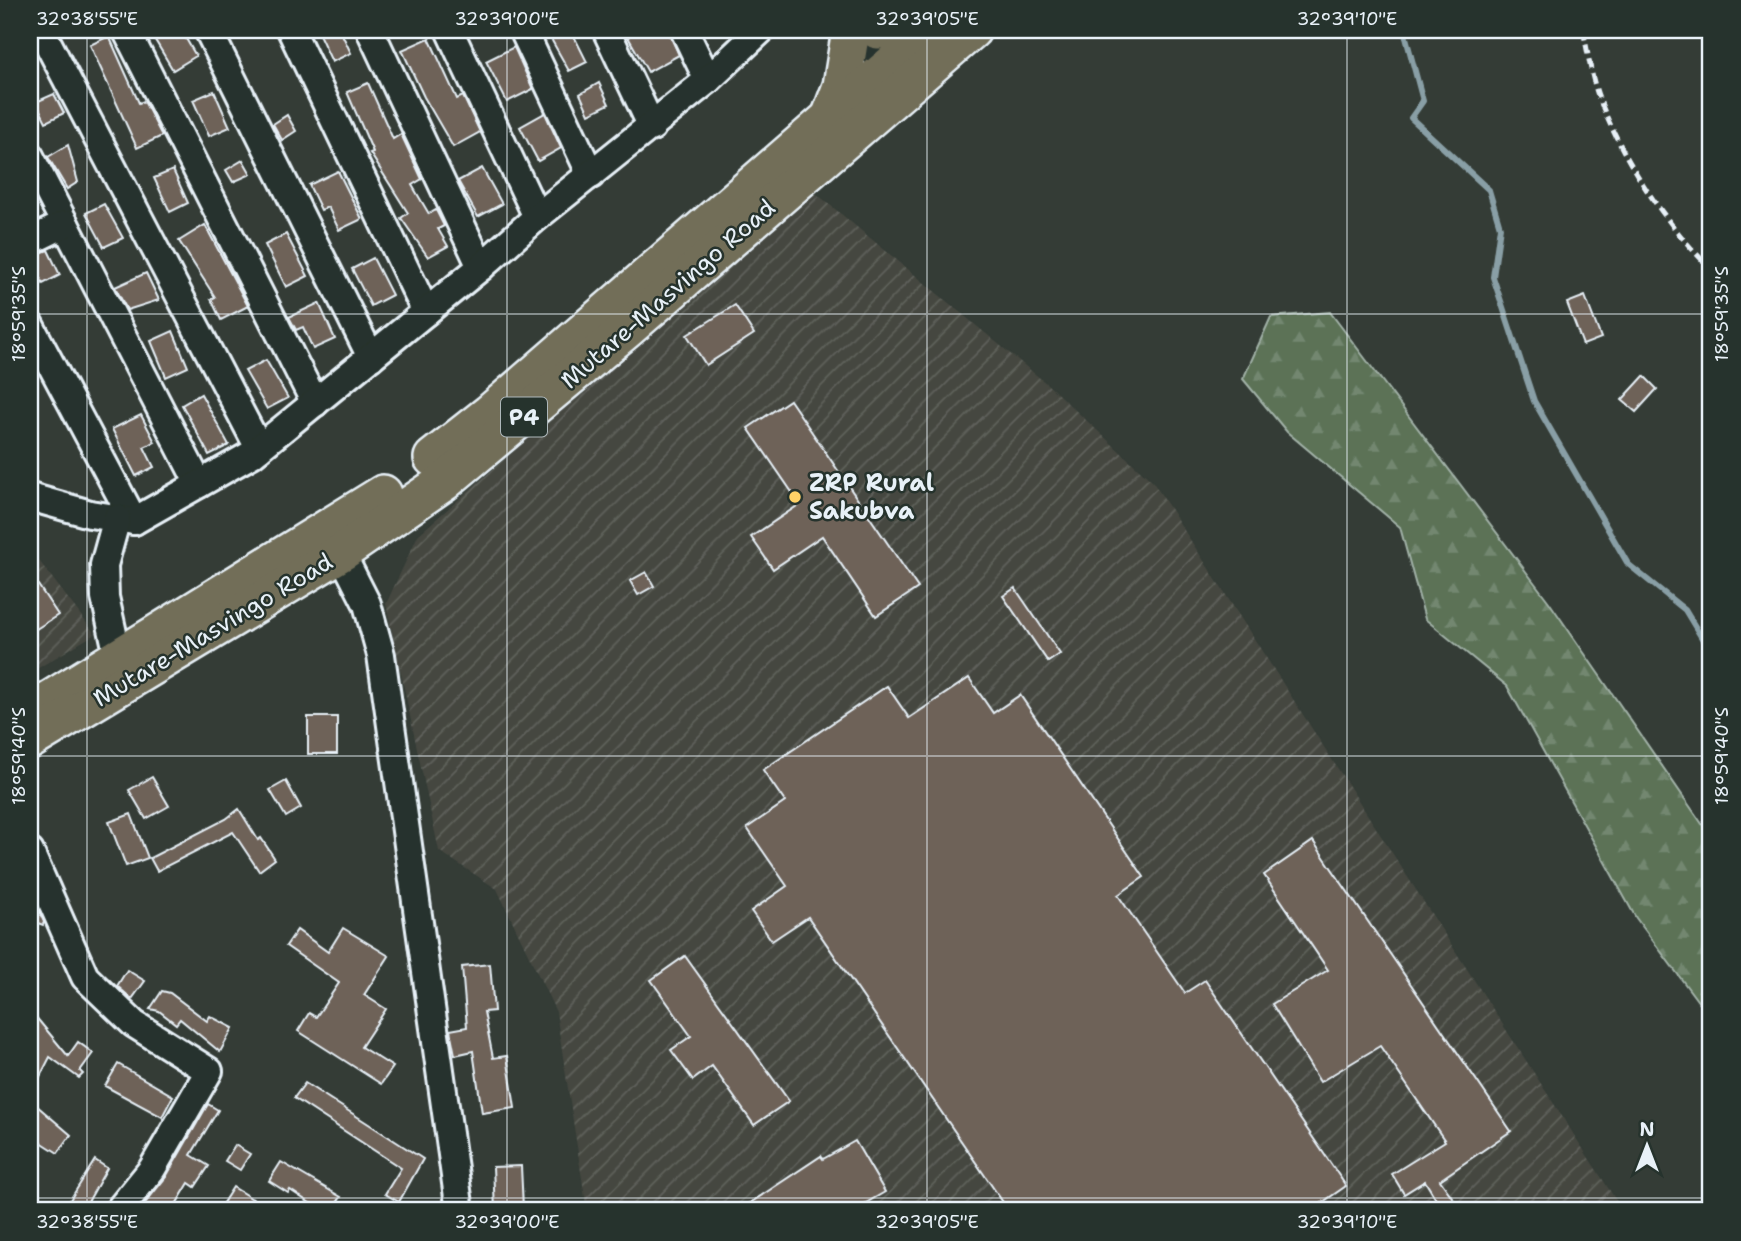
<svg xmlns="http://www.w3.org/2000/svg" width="1741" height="1241" font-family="'Shantell Sans',sans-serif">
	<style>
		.industrial { fill: url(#industrial-furrows) }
		.forest { fill: url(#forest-firs); stroke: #a2b2a8; stroke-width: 2 }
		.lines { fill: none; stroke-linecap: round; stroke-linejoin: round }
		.stream { stroke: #899fa6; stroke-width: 6 }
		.building { fill: #6e6259; stroke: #e8f1f8; stroke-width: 2 }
		.minor-casing { stroke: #e8f1f8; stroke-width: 32 }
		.highway-casing { stroke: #e8f1f8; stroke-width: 42 }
		.minor { stroke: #26332d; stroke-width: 26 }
		.highway { stroke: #726e59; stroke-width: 37 }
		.rail { stroke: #e8f1f8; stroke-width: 5; stroke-dasharray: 10 5; stroke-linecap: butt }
		.ticks { fill: none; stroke: #e8f1f8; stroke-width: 2; stroke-opacity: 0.45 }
		.poi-dot { fill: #ffd166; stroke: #26332d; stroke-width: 2.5 }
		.labels { text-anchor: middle; stroke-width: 5; stroke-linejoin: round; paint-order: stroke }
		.shield { fill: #26332d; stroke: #aeb8bb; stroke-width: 2 }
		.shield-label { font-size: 23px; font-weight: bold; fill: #e8f1f8 }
		.street-label { font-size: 24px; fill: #e8f1f8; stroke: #26332d }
		.poi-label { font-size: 24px; font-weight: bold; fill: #e8f1f8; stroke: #26332d; text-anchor: start }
		.neatline { fill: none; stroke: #e8f1f8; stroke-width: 2.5 }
		.ticks-label { font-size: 18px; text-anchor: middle; fill: #e8f1f8 }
	</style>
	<defs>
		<pattern id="industrial-furrows" width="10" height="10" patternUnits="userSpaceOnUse" patternTransform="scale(1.75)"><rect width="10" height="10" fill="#454740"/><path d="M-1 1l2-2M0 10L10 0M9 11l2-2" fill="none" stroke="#60625c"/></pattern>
		<pattern id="forest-firs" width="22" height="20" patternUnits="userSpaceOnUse" patternTransform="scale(1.75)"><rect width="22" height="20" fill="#5b7257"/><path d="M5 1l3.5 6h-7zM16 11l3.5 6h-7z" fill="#738770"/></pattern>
	</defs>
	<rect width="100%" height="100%" fill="#343c36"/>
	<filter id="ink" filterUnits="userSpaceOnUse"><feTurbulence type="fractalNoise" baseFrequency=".0143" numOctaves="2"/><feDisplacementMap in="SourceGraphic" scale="14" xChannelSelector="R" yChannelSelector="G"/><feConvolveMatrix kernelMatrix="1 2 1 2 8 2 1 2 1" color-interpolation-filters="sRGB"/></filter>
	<g filter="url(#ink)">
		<g class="industrial">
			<path d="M 812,190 L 1047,384 L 1153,482 L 1623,1211 L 618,1211 L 586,1204 L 556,1012 L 497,889 L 439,851 L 386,604 L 418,535 Z"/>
			<path d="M 30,549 L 95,634 L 30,673 Z"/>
		</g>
		<path class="forest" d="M 1330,312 L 1549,602 L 1711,837 L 1711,1019 L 1636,918 L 1507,686 L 1425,619 L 1400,527 L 1287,432 L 1243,379 L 1271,317 Z"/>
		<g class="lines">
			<path class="stream" d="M 1404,30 L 1423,101 L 1411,118 L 1489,190 L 1500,227 L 1493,277 L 1534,401 L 1628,564 L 1685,610 L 1711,653"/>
		</g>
		<g class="building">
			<path d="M 161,30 L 181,30 L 196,56 L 173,70 L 152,35 Z"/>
			<path d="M 317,30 L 340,30 L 351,53 L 332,62 Z"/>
			<path d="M 546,30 L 571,30 L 587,62 L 569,71 Z"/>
			<path d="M 624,30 L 668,30 L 679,55 L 648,72 Z"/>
			<path d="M 109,36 L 139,103 L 144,101 L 162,136 L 137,148 L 90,45 Z"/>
			<path d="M 429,38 L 457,99 L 463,96 L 480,132 L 453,147 L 424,97 L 402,50 Z"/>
			<path d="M 514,47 L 533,89 L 507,102 L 486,61 Z"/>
			<path d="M 368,83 L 393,139 L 401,134 L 422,179 L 412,185 L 429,214 L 436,210 L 444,226 L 438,229 L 448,246 L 428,257 L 401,218 L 408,213 L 370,153 L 373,152 L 347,92 Z"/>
			<path d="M 599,83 L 609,104 L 589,114 L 580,94 Z"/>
			<path d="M 214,91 L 230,127 L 209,136 L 193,100 Z"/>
			<path d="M 54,94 L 64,113 L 46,122 L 36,102 Z"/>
			<path d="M 545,113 L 561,148 L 538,161 L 520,127 Z"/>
			<path d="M 287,115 L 296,131 L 282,140 L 273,124 Z"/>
			<path d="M 68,145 L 78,182 L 67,189 L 48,157 Z"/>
			<path d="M 243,160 L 251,174 L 233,182 L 226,170 Z"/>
			<path d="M 482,168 L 502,204 L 478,217 L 458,181 Z"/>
			<path d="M 173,170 L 188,203 L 170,212 L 154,178 Z"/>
			<path d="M 338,171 L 362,219 L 339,230 L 328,207 L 321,210 L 309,185 Z"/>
			<path d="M 104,204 L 123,238 L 104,247 L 86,213 Z"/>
			<path d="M 205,225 L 248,306 L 221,320 L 211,299 L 215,297 L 179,241 Z"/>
			<path d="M 286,234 L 308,276 L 286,287 L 265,245 Z"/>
			<path d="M 48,250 L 60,275 L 43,284 L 30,257 Z"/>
			<path d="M 373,258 L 392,295 L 371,306 L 352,269 Z"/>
			<path d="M 146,273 L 159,300 L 127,310 L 115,287 Z"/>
			<path d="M 1585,296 L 1601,338 L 1583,345 L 1567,303 Z"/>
			<path d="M 319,303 L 335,339 L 313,349 L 303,327 L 296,330 L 289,317 Z"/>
			<path d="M 735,305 L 754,334 L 706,365 L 687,335 Z"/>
			<path d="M 173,331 L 188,367 L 166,377 L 151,341 Z"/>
			<path d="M 266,360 L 288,398 L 267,409 L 245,371 Z"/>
			<path d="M 1644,376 L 1657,389 L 1636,412 L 1622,400 Z"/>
			<path d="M 201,394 L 229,445 L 209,455 L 182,405 Z"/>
			<path d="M 790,400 L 918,588 L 876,616 L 822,536 L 773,569 L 751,537 L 800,504 L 748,428 Z"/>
			<path d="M 141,415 L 155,442 L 144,447 L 154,467 L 136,476 L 112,429 Z"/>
			<path d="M 646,572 L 654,586 L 638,595 L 630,581 Z"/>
			<path d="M 30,573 L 58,615 L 30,633 Z"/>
			<path d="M 1015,588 L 1060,654 L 1048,662 L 1003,596 Z"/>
			<path d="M 969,678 L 993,713 L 1020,695 L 1144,877 L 1118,895 L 1185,993 L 1205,980 L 1346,1186 L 1310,1211 L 1009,1211 L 808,917 L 772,941 L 751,911 L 787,886 L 747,828 L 785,802 L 763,770 L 887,686 L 909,718 Z"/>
			<rect x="308" y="717" width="29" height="37"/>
			<path d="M 152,777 L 169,806 L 146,819 L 129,790 Z"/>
			<path d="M 286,781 L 301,808 L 286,817 L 270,790 Z"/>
			<path d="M 239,809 L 258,840 L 261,838 L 275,859 L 259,871 L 233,832 L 157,871 L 150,858 L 226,819 Z"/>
			<path d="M 131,814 L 148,858 L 126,866 L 109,822 Z"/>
			<path d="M 1313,841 L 1511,1131 L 1440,1180 L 1462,1211 L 1443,1211 L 1425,1181 L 1404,1194 L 1392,1174 L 1445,1141 L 1380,1046 L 1320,1082 L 1272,1004 L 1328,970 L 1264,875 Z"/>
			<path d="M 30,891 L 44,922 L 43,925 L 30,920 Z"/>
			<path d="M 343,928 L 389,956 L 364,995 L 386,1009 L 361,1047 L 393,1067 L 381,1084 L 298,1031 L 309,1013 L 316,1017 L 339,983 L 286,946 L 297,930 L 328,952 Z"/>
			<path d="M 685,956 L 789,1101 L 754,1125 L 712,1066 L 693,1080 L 671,1050 L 691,1036 L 651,980 Z"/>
			<path d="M 490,964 L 494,1011 L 484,1012 L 493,1058 L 507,1056 L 515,1108 L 482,1113 L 473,1051 L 455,1055 L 450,1030 L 467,1027 L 462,967 Z"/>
			<path d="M 127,970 L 145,981 L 132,999 L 117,986 Z"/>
			<path d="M 162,991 L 170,993 L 207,1021 L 210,1016 L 233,1028 L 220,1052 L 180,1019 L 176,1024 L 159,1011 L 150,1009 Z"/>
			<path d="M 30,1010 L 68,1056 L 78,1042 L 93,1053 L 80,1071 L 83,1074 L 79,1078 L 50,1057 L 30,1096 Z"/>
			<path d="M 118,1064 L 173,1096 L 162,1117 L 105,1086 Z"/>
			<path d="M 305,1083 L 423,1159 L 399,1202 L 385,1194 L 401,1168 L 294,1098 Z"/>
			<path d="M 208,1104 L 218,1110 L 191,1155 L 209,1166 L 195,1187 L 189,1183 L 172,1211 L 139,1211 L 166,1177 Z"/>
			<path d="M 36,1105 L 71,1135 L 58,1153 L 30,1135 L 30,1119 Z"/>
			<path d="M 855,1141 L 885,1192 L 852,1211 L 738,1211 L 821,1156 L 823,1159 Z"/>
			<path d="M 235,1145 L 250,1154 L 240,1170 L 225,1161 Z"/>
			<path d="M 95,1160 L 107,1168 L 83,1211 L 68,1203 Z"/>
			<path d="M 281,1162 L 341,1197 L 331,1211 L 322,1211 L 290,1190 L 288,1193 L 269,1181 Z"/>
			<path d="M 521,1166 L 523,1208 L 495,1210 L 493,1167 Z"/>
			<path d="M 233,1187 L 272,1211 L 230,1211 L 221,1206 Z"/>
		</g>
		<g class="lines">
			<defs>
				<g id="minor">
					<path d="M 41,30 L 259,448"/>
					<path d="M 126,30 L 315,403"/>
					<path d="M 208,30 L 371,357"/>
					<path d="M 291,30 L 426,312"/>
					<path d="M 370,30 L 481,267"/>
					<path d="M 449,30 L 537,217"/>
					<path d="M 523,30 L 591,175"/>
					<path d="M 606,30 L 652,127"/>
					<path d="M 684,30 L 708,80"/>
					<path d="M 857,30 L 895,81"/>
					<path d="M 30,156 L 199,484"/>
					<path d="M 30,241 L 65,224"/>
					<path d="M 30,325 L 134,521"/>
					<path d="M 30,497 L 90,514 L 134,521 L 252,454 L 481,267 L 537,217 L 708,80 L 761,30"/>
					<path d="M 117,518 L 104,565 L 105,597 L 118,656"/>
					<path d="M 333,537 L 367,604 L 381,655 L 460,1211"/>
					<path d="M 30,852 L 85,977 L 134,1024 L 209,1071 L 152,1169 L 118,1211"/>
				</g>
				<g id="highway">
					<path d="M 877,30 L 913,30"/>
					<path d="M 831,115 L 842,86 L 851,30"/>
					<path d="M 433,458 L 490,413 L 931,30"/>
					<path d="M 40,706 L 383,494"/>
					<path d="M 30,740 L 342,552 L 444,482 L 626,330 L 972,30"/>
				</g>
			</defs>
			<use href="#minor" class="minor-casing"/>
			<use href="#highway" class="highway-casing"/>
			<use href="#minor" class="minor"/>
			<use href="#highway" class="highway"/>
			<path class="rail" d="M 1583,30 C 1588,52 1591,77 1599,98 C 1624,162 1663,221 1711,269"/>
		</g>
	</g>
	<path class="ticks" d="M 87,30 L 87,1211M 507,30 L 507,1211M 927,30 L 927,1211M 1347,30 L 1347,1211M 30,314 L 1711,314M 30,756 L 1711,756M 30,1198 L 1711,1198"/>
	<circle class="poi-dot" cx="795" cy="497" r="7"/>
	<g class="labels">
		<rect class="shield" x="501" y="397.5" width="46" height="39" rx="5"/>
		<g class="shield-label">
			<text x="524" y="425">P4</text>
		</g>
		<g class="street-label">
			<text transform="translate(668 294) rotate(-41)" y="8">Mutare-Masvingo Road</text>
			<text transform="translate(213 630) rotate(-31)" y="8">Mutare-Masvingo Road</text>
		</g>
		<g class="poi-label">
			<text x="809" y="491">ZRP Rural<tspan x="809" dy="28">Sakubva</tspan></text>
		</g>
	</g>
	<rect width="1741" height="1241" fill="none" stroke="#26332d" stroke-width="77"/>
	<g transform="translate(1647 1146)" stroke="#26332d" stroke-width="5" paint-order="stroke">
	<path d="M0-5L12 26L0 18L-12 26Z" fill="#e8f1f8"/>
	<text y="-10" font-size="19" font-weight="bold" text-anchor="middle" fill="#e8f1f8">N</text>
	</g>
	<rect x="38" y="38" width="1664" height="1164" class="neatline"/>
	<g class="ticks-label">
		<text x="87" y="25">32°38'55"E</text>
		<text x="507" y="25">32°39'00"E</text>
		<text x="927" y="25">32°39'05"E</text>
		<text x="1347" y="25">32°39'10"E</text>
		<text transform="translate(19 314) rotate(-90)" y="6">18°59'35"S</text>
		<text transform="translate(1722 314) rotate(-90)" y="6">18°59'35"S</text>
		<text transform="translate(19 756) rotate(-90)" y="6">18°59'40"S</text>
		<text transform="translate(1722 756) rotate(-90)" y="6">18°59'40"S</text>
		<text x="87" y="1228">32°38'55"E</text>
		<text x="507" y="1228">32°39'00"E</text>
		<text x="927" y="1228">32°39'05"E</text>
		<text x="1347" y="1228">32°39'10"E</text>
	</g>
</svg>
